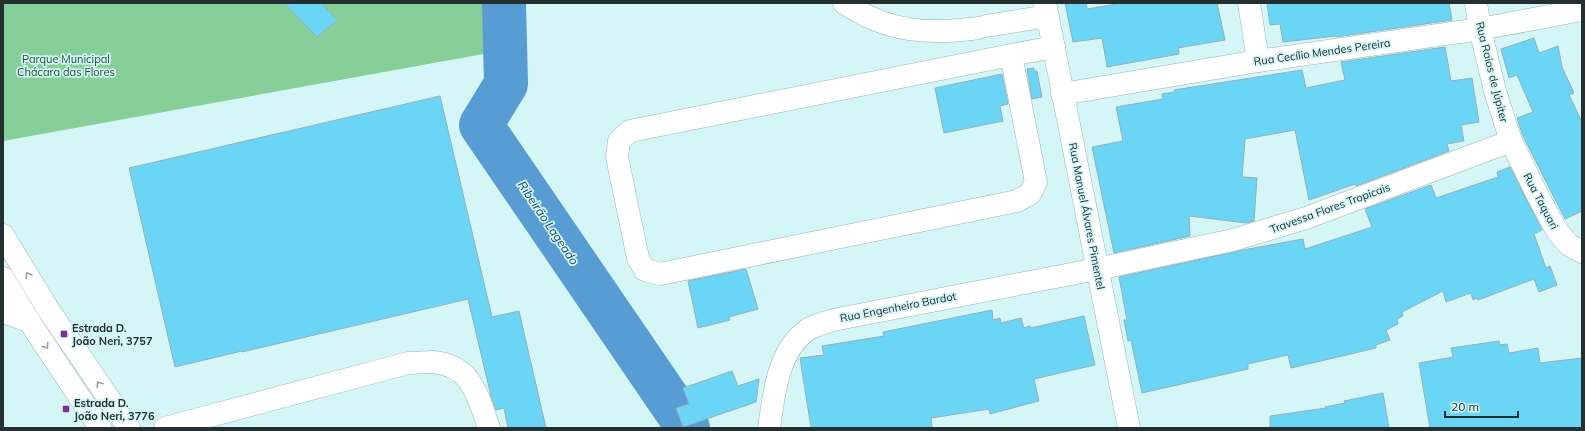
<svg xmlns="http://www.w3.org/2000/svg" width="1585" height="431" font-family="Mulish,sans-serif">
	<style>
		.green { fill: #86cf98 }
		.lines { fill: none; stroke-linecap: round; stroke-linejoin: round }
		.river { stroke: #579cd3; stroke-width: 44 }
		.building { fill: #6bd5f6; stroke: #95b0ba }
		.minor-casing { stroke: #96b5b5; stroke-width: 23 }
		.major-casing { stroke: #96b5b5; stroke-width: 23 }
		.minor { stroke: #fff; stroke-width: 22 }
		.major { stroke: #fff; stroke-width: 22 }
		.oneway { stroke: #9ca1a2 }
		.poi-dot { fill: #7c2d9e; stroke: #d5f6f6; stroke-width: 1.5 }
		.labels { text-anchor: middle; stroke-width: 3.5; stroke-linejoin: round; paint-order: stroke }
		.street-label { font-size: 11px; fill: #232f30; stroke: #d5f6f6 }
		.park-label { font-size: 11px; fill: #1b502c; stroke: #d5f6f6 }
		.poi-label { font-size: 11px; font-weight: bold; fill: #232f30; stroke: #d5f6f6; text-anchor: start }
		.water-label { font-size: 12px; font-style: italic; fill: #0e4368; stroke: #d5f6f6 }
	</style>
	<rect width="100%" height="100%" fill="#d5f6f6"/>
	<path class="green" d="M 3,3 L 485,3 L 488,21 L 489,53 L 3,141 Z"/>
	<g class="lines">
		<path class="river" d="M 504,3 L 506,84 L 481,125 L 688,428"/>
	</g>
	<g class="building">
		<path d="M 284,3 L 321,3 L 337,20 L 317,37 Z"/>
		<path d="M 1065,3 L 1086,3 L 1087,9 L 1122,3 L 1217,3 L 1225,40 L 1178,48 L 1179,54 L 1107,67 L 1102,38 L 1073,42 Z"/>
		<path d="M 1267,3 L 1449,3 L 1452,20 L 1336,37 L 1336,36 L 1283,42 L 1280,24 L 1270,25 Z"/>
		<path d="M 1534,38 L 1539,53 L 1558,46 L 1562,67 L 1574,93 L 1569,95 L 1582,122 L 1582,211 L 1565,219 L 1523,136 L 1517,118 L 1533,112 L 1517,75 L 1509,78 L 1501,49 Z"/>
		<path d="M 1445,47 L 1451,81 L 1472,78 L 1479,122 L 1461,125 L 1464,141 L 1447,144 L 1449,151 L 1356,186 L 1355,184 L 1309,200 L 1295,130 L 1245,139 L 1242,177 L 1257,178 L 1254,221 L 1246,223 L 1189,216 L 1190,236 L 1114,253 L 1092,147 L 1123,141 L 1116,107 L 1163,99 L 1162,94 L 1175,92 L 1174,90 L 1302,70 L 1306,88 L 1345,80 L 1341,62 Z"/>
		<path d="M 1034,68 L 1034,71 L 1037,71 L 1042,97 L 1032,99 L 1027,69 Z"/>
		<path d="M 1002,74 L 1008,104 L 1000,106 L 1003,121 L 944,133 L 935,88 Z"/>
		<path d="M 440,96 L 492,317 L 519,311 L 546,428 L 508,428 L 504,408 L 496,410 L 491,396 L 468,299 L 242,352 L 242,351 L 175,367 L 129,168 Z"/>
		<path d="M 1510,167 L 1542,230 L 1534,234 L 1546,268 L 1550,266 L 1557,285 L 1539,292 L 1534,279 L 1478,300 L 1477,298 L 1473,300 L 1471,293 L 1446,302 L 1443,291 L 1402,312 L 1403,316 L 1397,319 L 1398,324 L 1386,330 L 1390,340 L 1376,345 L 1376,348 L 1291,368 L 1288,355 L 1248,364 L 1248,369 L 1142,393 L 1131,340 L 1128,341 L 1124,320 L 1127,320 L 1119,277 L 1243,250 L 1303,239 L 1305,249 L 1372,227 L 1365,209 L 1431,185 L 1436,198 L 1498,177 L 1497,172 Z"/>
		<path d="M 746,269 L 758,309 L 729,317 L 730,320 L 698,328 L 688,281 Z"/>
		<path d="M 992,310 L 993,320 L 1000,318 L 1001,323 L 1021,318 L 1024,328 L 1030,326 L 1030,328 L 1084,316 L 1095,365 L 1034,379 L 1039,401 L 990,414 L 989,409 L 931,418 L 932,428 L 811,428 L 800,358 L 824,355 L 822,346 L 884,336 L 883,332 Z"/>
		<path d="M 1499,341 L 1500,345 L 1507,344 L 1509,353 L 1538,348 L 1540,363 L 1582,358 L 1582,428 L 1430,428 L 1419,363 L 1453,357 L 1451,348 Z"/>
		<path d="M 732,371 L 738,386 L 759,379 L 756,402 L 683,427 L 676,408 L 689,404 L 683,388 Z"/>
		<path d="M 1383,393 L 1389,428 L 1270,428 L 1270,416 L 1326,408 L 1325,407 L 1345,403 L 1344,401 Z"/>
	</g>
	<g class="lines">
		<defs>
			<g id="minor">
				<path d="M 844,3 C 887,32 928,35 978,28"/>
				<path d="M 1045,3 L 1129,428"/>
				<path d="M 1249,3 L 1258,61"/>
				<path d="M 1476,3 L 1480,29 L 1495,91 L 1511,141 L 1540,200 L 1557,231 L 1569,245 L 1582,252"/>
				<path d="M 986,26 L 1048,16"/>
				<path d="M 1011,55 L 1036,182 L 1030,194 L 1017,201 L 660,274 L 645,270 L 638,258 L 617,157 L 619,141 L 630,131 L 1011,55 L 1054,47"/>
				<path d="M 1062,94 L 1258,61 L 1480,29 L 1582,10"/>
				<path d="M 3,312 L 29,321"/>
				<path d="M 165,428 L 408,363 C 416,363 424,362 433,362 C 472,365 478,397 489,428"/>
				<path d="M 769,428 C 774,395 777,352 807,330 C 814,325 825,323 833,320 L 1097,269 L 1233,240 L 1306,218 L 1511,141"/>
			</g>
			<g id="major">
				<path d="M 3,235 L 48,309 L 129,428"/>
				<path d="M 3,278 L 29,321 L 100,428"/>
			</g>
		</defs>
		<use href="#minor" class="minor-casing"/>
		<use href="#major" class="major-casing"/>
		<use href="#minor" class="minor"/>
		<use href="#major" class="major"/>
	</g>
	<defs><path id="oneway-chevron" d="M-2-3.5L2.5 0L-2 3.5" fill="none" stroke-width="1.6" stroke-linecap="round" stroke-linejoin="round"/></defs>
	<g class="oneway">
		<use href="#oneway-chevron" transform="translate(28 275) rotate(-121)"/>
		<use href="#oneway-chevron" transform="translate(46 346) rotate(56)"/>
		<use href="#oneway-chevron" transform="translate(99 384) rotate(-124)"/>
	</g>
	<g class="poi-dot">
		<rect x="60" y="330" width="8" height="8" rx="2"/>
		<rect x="62" y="405" width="8" height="8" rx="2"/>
	</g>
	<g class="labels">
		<g class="street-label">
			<text transform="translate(1322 52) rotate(-8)" y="4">Rua Cecílio Mendes Pereira</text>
			<text transform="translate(1492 72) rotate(76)" y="4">Rua Raios de Júpiter</text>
			<text transform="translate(1541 201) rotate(62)" y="4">Rua Taquari</text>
			<text transform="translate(1330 208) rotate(-20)" y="4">Travessa Flores Tropicais</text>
			<text transform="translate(1087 216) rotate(79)" y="4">Rua Manuel Álvares Pimentel</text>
			<text transform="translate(898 307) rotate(-11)" y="4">Rua Engenheiro Bardot</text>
		</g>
		<g class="park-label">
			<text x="66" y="63">Parque Municipal<tspan x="66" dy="13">Chácara das Flores</tspan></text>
		</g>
		<g class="poi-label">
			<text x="72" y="332">Estrada D.<tspan x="72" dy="13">João Neri, 3757</tspan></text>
			<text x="74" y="407">Estrada D.<tspan x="74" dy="13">João Neri, 3776</tspan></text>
		</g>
		<g class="water-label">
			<text transform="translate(548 223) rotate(56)" y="4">Ribeirão Lageado</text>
		</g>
	</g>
	<rect width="1585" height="431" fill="none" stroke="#232f30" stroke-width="8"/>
	<path d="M1445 411v6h73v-6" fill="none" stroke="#232f30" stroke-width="2"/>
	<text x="1451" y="411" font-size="12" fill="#232f30" stroke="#d5f6f6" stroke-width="3" paint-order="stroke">20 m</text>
</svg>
